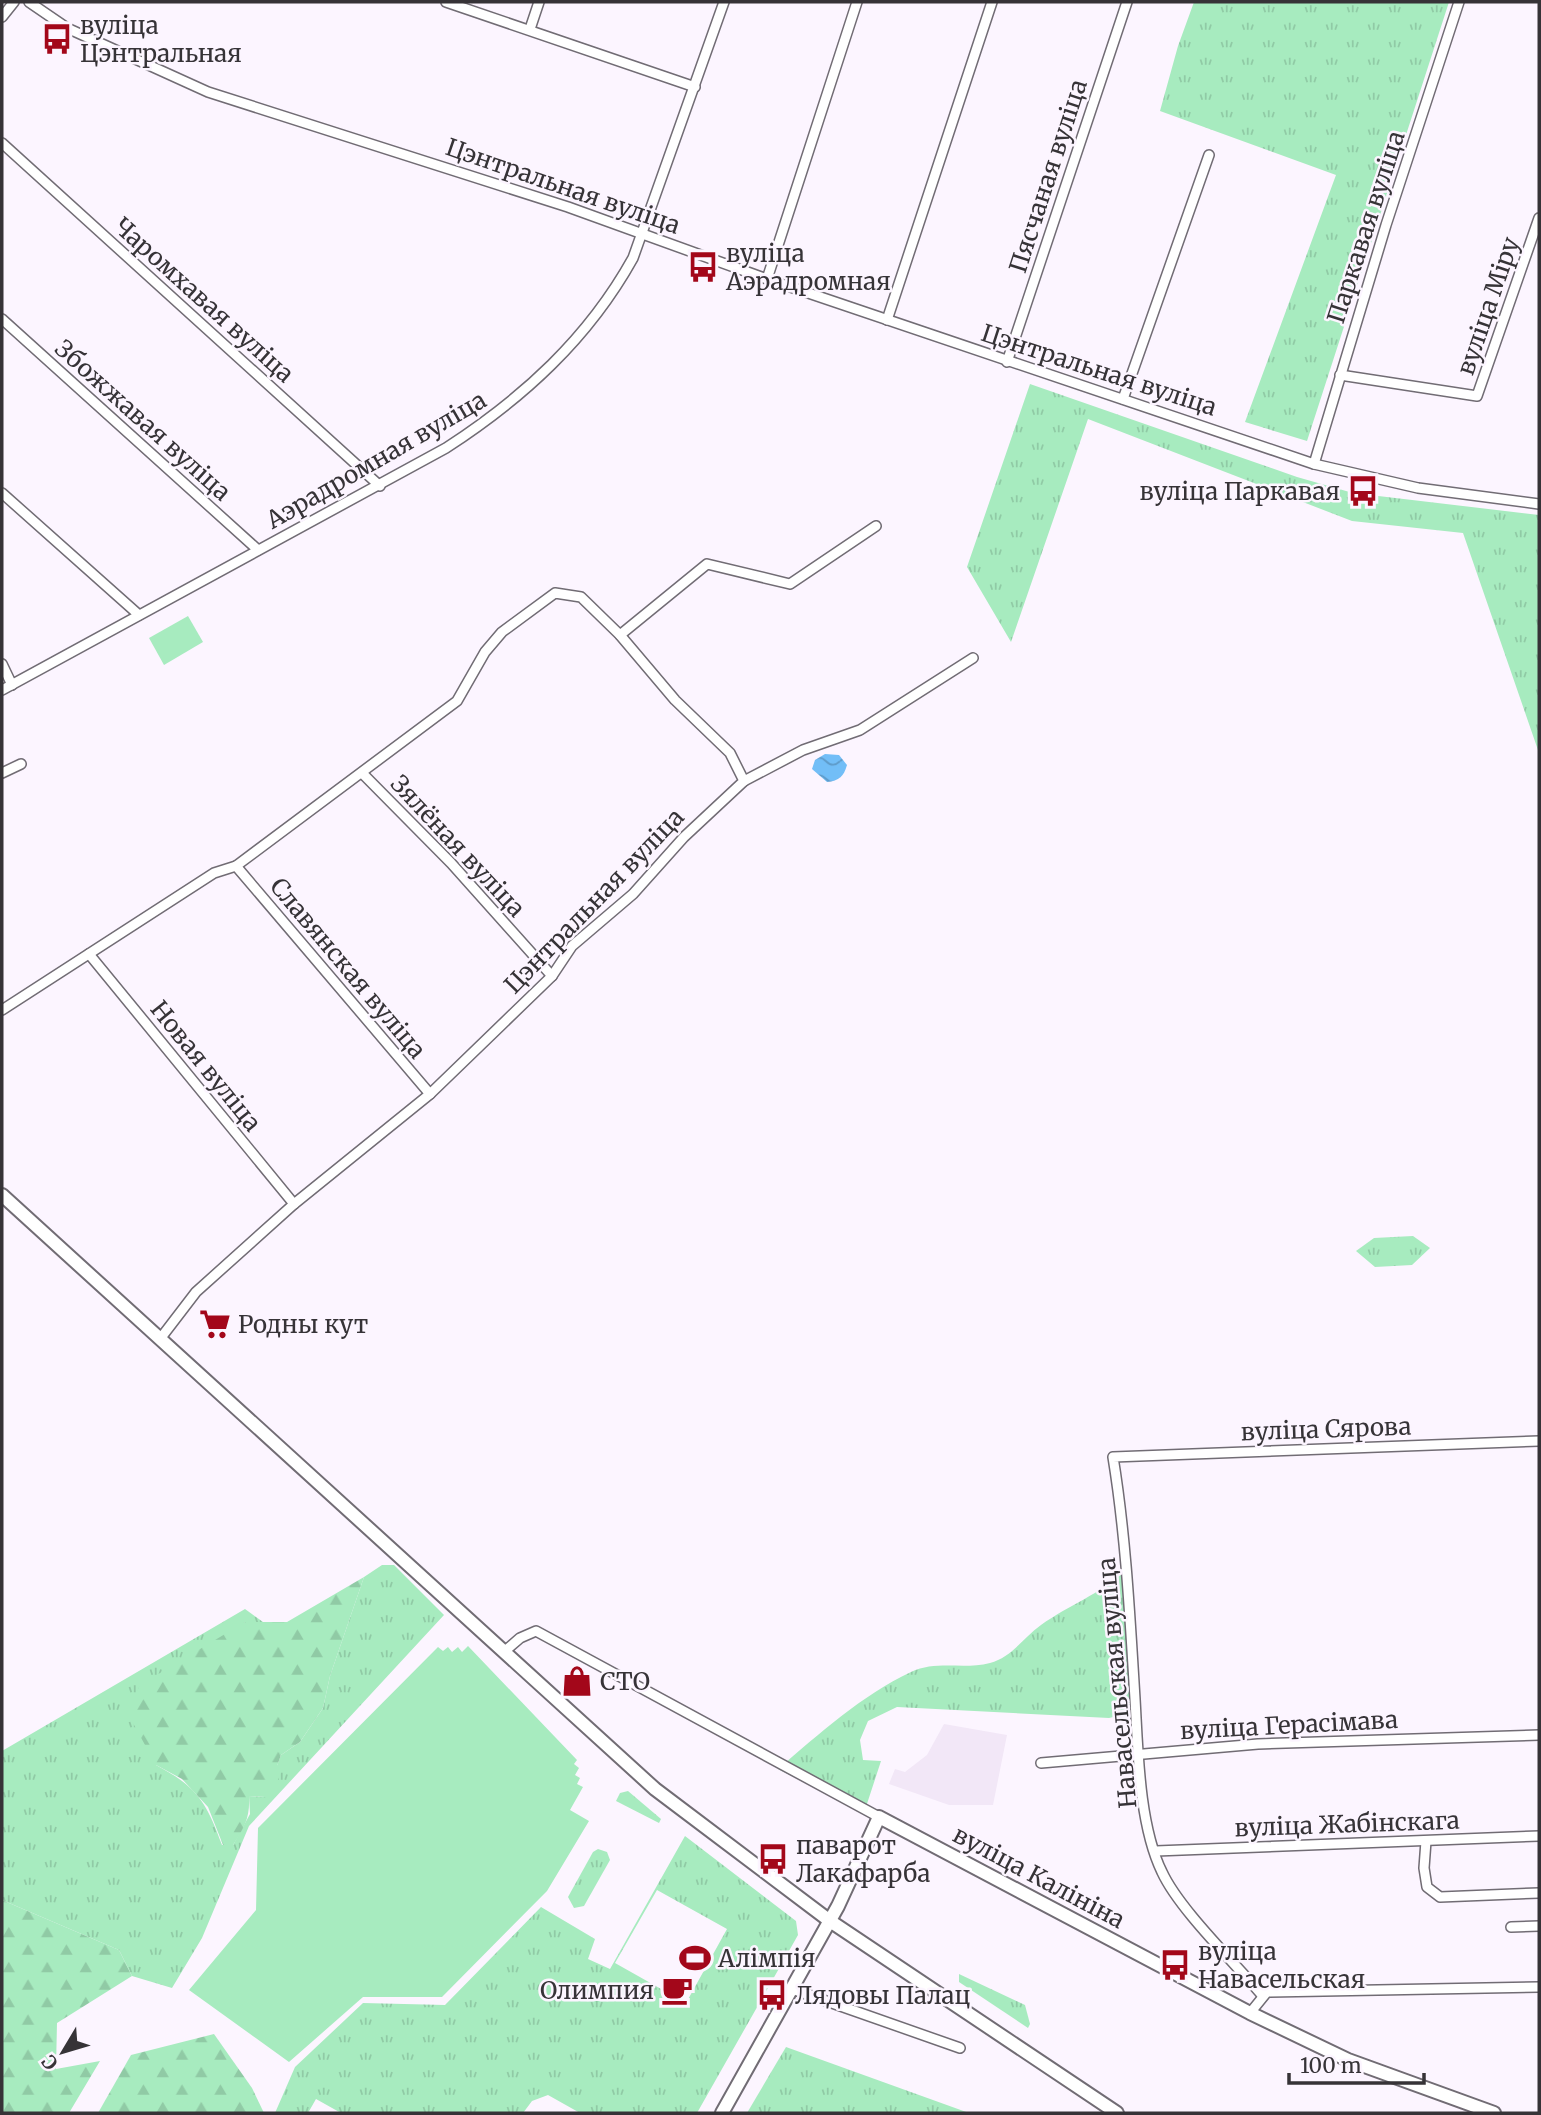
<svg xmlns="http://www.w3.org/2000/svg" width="1541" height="2115" viewBox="0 0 1541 2115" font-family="Merriweather,serif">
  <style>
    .built { fill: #f2e7f7 }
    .grass { fill: url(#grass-tufts); fill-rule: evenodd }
    .forest { fill: url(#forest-firs) }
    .pitch { fill: #a7ebbf }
    .water { fill: url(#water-waves) }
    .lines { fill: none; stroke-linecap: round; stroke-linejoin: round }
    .street-casing { stroke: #716c74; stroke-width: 12 }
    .secondary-casing { stroke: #716c74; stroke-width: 16 }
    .street { stroke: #fff; stroke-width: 9 }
    .secondary { stroke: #fff; stroke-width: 12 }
    .labels { text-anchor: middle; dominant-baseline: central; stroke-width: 5; stroke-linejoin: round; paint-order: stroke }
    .poi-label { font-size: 24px; fill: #363337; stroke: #fcf5ff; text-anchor: start }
    .street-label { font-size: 24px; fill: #363337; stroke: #fcf5ff }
  </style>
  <defs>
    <pattern id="grass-tufts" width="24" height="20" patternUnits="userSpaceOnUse" patternTransform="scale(1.75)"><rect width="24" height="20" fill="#a7ebbf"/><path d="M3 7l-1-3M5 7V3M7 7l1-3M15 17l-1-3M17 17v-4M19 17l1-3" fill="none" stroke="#90caa5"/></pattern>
    <pattern id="forest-firs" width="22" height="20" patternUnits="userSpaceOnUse" patternTransform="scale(1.75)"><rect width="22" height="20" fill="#a7ebbf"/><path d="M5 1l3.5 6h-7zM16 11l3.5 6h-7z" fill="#90caa5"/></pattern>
    <pattern id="water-waves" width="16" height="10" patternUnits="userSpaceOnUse" patternTransform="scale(1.75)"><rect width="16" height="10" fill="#72bef7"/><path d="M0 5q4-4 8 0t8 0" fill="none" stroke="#5e9bc9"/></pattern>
  </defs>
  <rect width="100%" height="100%" fill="#fcf5ff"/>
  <path class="built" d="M944 1724 1007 1735 993 1805H949L889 1784 895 1769 905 1772 927 1755Z"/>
  <g class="grass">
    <path d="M1194 2H1449L1307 441 1245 422 1336 175 1160 111 1178 46Z"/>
    <path d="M1030 384 1297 477 1353 493 1539 515V753L1463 533 1352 521 1088 419 1011 642 967 567Z"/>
    <path d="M1413 1236 1430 1248 1412 1265 1375 1267 1356 1251 1374 1238Z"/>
    <path d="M382 1565H394L444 1615 249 1826 202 1938 172 1988 132 1976 119 1950 2 1900V1751L245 1609 263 1622H245L156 1765C197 1787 206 1801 222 1845H233L250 1814 249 1796 265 1797 281 1755 300 1742 323 1708 330 1676 364 1577Z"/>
    <path d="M1125 1571 1138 1671 1136 1712 1109 1718 897 1707 868 1721 860 1740 863 1760 881 1761 864 1813 778 1769C819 1734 862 1695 911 1672 937 1660 963 1670 990 1663 1012 1657 1023 1638 1041 1625 1069 1605 1100 1594 1125 1571Z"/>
    <path d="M628 1791 661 1819 659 1823 616 1801 620 1793Z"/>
    <path d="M685 1836 796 1921 798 1935 697 2113H580L548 2095 532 2101 523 2113H341L316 2099 308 2113H275L295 2067 363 2003 445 2005 541 1907 595 1939 588 1959 610 1969ZM657 1890 727 1929 686 2003 615 1963Z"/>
    <path d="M598 1849 607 1852 610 1860 584 1906 574 1908 568 1897 593 1852Z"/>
    <path d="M959 1974 1025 2005 1030 2024 1028 2028 959 1982Z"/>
    <path d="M786 2047 969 2113H747Z"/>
  </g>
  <g class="forest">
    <path d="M364 1577 330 1676 323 1708 300 1742 281 1755 277 1766 281 1772 273 1793 265 1797 249 1796C250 1818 245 1826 233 1845H223L208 1807 182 1779 156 1765 133 1723V1699L140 1685 245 1622H287Z"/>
    <path d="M2 1900 119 1950 132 1976 57 2023 56 2069 100 2061 69 2113H2Z"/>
    <path d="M214 2034 252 2088 264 2113H98L131 2055Z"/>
  </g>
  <g class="pitch">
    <path d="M188 616 203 642 164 665 149 638Z"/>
    <path d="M468 1646 577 1760 574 1764 579 1768 575 1775 580 1778 577 1784 583 1787 570 1810 589 1821 547 1891 442 1997H363L289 2062 189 1990 256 1910 258 1828 438 1647 443 1651 448 1647 452 1652 458 1647 462 1652Z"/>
  </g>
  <path class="water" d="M825 754 839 755 847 765C844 776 839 781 827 782L812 769 815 760Z"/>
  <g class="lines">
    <defs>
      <g id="street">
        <path d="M29 2 67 28 208 92 568 207 767 279 1314 464 1418 488 1539 504"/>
        <path d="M446 2 695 87"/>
        <path d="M2 17 14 2"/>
        <path d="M530 29 539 2"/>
        <path d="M2 143 380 486"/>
        <path d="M767 279 857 2"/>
        <path d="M2 319 258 550"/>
        <path d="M887 320 992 2"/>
        <path d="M1007 362 1127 2"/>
        <path d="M1340 375 1477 396 1539 218"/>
        <path d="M1123 399 1209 155"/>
        <path d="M1314 464 1386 225 1459 2"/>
        <path d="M2 493 139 615"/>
        <path d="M620 635 707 564 790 584 876 526"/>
        <path d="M2 664 12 685"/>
        <path d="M2 690 446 448C523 398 588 339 633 258L724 2"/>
        <path d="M2 773 21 764"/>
        <path d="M363 774 451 863 552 976"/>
        <path d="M744 781 803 750 860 730 973 658"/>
        <path d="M236 866 430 1094"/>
        <path d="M89 954 294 1204"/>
        <path d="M2 1010 214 873 236 866 457 701 485 652 502 632 555 593 581 597 620 635 675 700 730 753 744 781 684 837 633 894 572 946 552 976 430 1094 294 1204 196 1292 160 1339"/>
        <path d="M505 1651 520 1638 536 1631 879 1817"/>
        <path d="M1041 1763 1258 1744 1539 1735"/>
        <path d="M1426 1841 1424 1868 1427 1887 1440 1897 1539 1893"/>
        <path d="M1156 1851 1539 1836"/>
        <path d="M1511 1927 1539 1926"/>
        <path d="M792 1989 960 2048"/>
        <path d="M1262 1995C1234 1962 1179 1909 1162 1872 1139 1825 1138 1751 1135 1699 1130 1618 1126 1537 1113 1457L1539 1441"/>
        <path d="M1250 2013 1267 1992 1539 1987"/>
      </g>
      <g id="secondary">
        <path d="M2 1195 655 1789 830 1921 1117 2113"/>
        <path d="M722 2113 838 1906 879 1817 1250 2013 1348 2060 1494 2113"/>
      </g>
    </defs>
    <use href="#street" class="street-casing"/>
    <use href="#secondary" class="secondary-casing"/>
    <use href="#street" class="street"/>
    <use href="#secondary" class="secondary"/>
  </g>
  <defs>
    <symbol id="bus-bare" viewBox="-9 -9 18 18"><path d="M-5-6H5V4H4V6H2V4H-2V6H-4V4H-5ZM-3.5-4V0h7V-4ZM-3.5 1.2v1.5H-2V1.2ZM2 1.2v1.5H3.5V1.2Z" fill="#a3071a" stroke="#fcf5ff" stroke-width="2.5" paint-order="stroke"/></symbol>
    <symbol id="supermarket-bare" viewBox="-9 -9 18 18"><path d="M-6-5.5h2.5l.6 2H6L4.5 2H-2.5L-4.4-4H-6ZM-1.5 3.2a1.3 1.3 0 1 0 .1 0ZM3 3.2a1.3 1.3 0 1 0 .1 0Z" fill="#a3071a" stroke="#fcf5ff" stroke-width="2.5" paint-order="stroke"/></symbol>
    <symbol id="shop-bare" viewBox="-9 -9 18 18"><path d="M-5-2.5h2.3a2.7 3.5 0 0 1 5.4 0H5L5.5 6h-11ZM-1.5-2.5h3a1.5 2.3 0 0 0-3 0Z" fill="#a3071a" stroke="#fcf5ff" stroke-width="2.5" paint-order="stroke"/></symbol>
    <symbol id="stadium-bare" viewBox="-9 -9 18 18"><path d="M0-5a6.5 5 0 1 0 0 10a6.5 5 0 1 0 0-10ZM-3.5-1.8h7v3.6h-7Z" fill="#a3071a" stroke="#fcf5ff" stroke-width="2.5" paint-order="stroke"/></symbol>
    <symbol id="cafe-bare" viewBox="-9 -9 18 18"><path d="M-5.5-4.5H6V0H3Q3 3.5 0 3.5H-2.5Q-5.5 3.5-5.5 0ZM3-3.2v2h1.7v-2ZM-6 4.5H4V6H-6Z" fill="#a3071a" stroke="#fcf5ff" stroke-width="2.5" paint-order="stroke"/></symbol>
  </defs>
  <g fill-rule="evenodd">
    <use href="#bus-bare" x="35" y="17" width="44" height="44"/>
    <use href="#bus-bare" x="681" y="245" width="44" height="44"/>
    <use href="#bus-bare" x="1341" y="469" width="44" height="44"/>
    <use href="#supermarket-bare" x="193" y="1302" width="44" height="44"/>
    <use href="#shop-bare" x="555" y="1659" width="44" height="44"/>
    <use href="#bus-bare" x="751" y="1837" width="44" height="44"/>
    <use href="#stadium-bare" x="673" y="1936" width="44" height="44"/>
    <use href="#bus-bare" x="1153" y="1943" width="44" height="44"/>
    <use href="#cafe-bare" x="655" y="1968" width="44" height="44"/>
    <use href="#bus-bare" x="750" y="1973" width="44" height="44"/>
  </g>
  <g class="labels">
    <g class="poi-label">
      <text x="80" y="25">вуліца<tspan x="80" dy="28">Цэнтральная</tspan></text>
      <text x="726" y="253">вуліца<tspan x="726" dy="28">Аэрадромная</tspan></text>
      <text x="1340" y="491" text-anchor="end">вуліца Паркавая</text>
      <text x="238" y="1324">Родны кут</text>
      <text x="600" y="1681">СТО</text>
      <text x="796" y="1845">паварот<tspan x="796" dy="28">Лакафарба</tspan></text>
      <text x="1198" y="1951">вуліца<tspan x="1198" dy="28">Навасельская</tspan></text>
      <text x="718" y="1958">Алімпія</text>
      <text x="654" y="1990" text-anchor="end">Олимпия</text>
      <text x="795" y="1995">Лядовы Палац</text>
    </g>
    <g class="street-label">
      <text transform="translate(1048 176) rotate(-72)">Пясчаная вуліца</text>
      <text transform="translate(563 186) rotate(19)">Цэнтральная вуліца</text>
      <text transform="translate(1366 227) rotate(-72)">Паркавая вуліца</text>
      <text transform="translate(204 300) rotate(42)">Чаромхавая вуліца</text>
      <text transform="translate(1488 306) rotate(-71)">вуліца Міру</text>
      <text transform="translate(1099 370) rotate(18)">Цэнтральная вуліца</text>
      <text transform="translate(143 420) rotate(42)">Збожжавая вуліца</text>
      <text transform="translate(376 460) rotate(-30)">Аэрадромная вуліца</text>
      <text transform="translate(458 846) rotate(47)">Зялёная вуліца</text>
      <text transform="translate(594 901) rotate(-46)">Цэнтральная вуліца</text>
      <text transform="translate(348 968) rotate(50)">Славянская вуліца</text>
      <text transform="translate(206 1066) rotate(51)">Новая вуліца</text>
      <text transform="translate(1326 1429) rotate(-2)">вуліца Сярова</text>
      <text transform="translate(1117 1683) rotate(-95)">Навасельская вуліца</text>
      <text transform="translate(1289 1725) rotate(-3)">вуліца Герасімава</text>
      <text transform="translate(1347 1824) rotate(-2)">вуліца Жабінскага</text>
      <text transform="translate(1039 1877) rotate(28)">вуліца Калініна</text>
    </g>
  </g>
  <rect width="1541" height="2115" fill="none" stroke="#363337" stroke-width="7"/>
  <g transform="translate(63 2052) rotate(232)" stroke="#fcf5ff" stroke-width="5" paint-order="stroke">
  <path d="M0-5L12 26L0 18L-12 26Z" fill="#363337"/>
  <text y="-10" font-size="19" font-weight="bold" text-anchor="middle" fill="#363337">С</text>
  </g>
  <path d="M1289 2073v10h135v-10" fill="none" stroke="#363337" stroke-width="3.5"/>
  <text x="1300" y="2073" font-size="21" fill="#363337" stroke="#fcf5ff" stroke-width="5" paint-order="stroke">100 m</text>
</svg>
